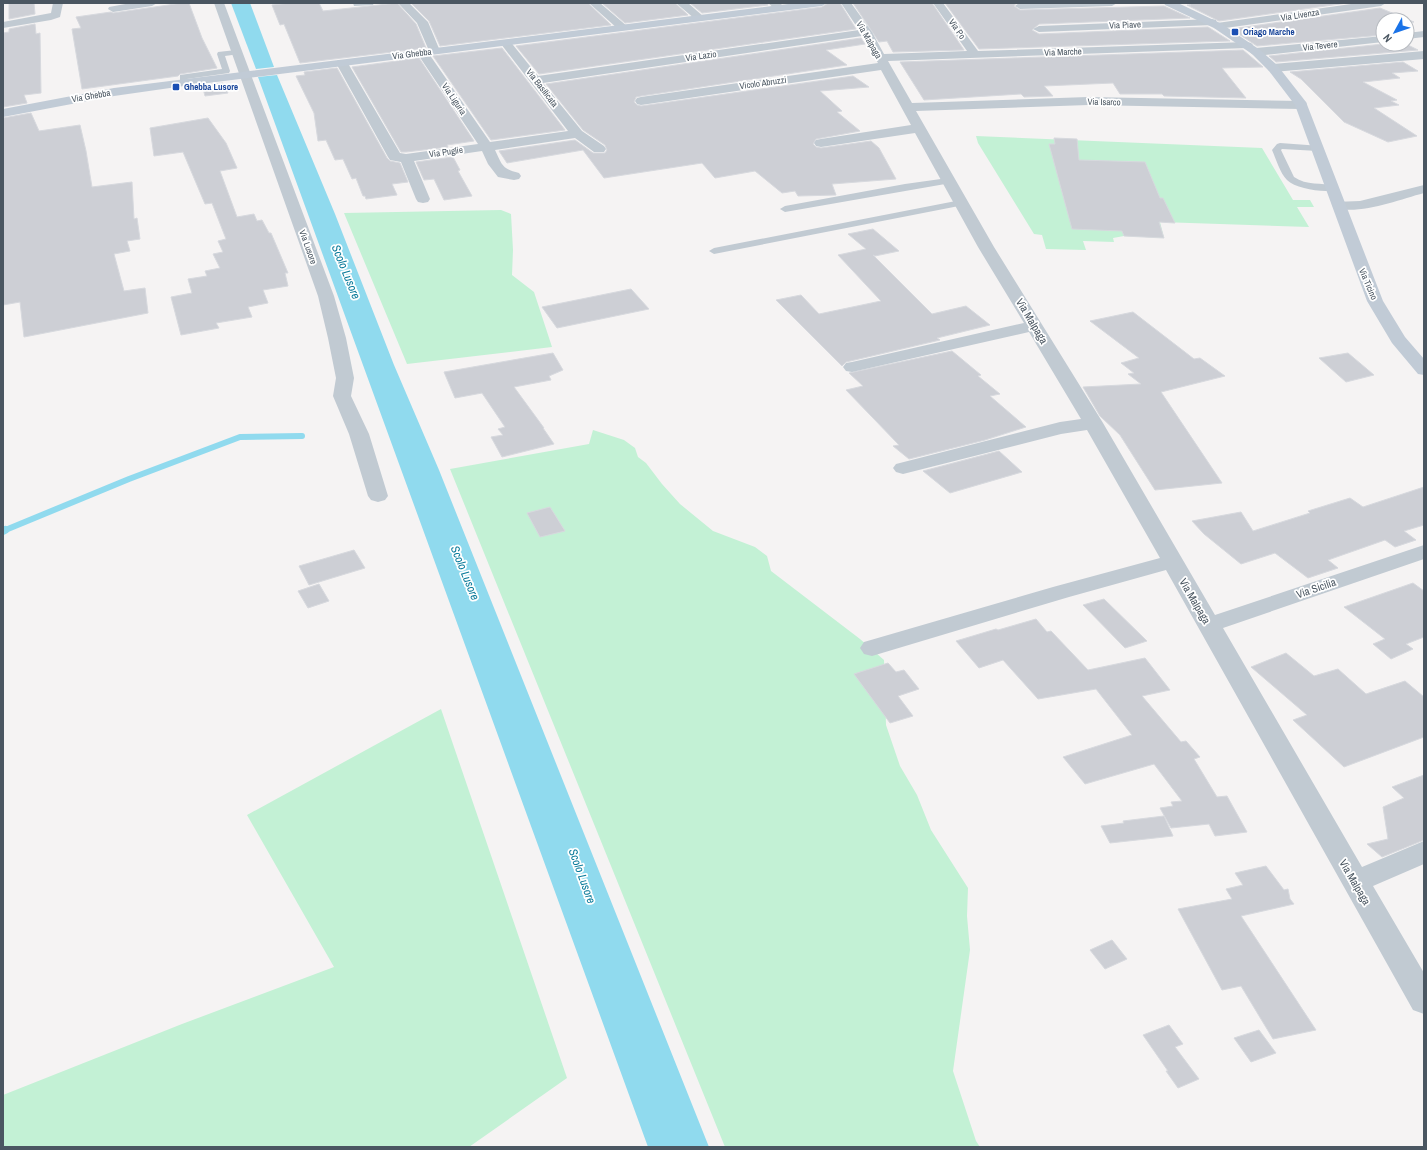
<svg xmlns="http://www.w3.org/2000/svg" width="1427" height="1150" viewBox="0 0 1427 1150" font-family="'Archivo Narrow',sans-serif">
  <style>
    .green { fill: #c3f1d5 }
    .water { fill: #90daee }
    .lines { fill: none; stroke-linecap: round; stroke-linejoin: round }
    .stream-far1 { stroke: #90daee; stroke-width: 6 }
    .stream { stroke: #90daee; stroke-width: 8 }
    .building { fill: #cdcfd5; stroke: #d7d9de }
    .lane { fill: #c1cad2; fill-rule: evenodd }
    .street { fill: #c1cad2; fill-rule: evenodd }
    .secondary { fill: #c1cbd6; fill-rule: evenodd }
    .transit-dot { fill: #1a4fb4; stroke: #fff; stroke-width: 1.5 }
    .labels { text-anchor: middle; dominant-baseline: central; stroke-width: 3.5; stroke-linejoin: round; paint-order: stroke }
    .far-street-label { font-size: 9px; fill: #4a5661; stroke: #fff }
    .far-transit-label { font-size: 9px; font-weight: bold; fill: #164399; stroke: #fff; text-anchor: start }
    .street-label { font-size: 11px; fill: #4a5661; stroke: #fff }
    .water-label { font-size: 12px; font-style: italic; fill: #0c7c9b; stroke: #fff }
  </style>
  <rect width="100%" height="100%" fill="#f5f3f3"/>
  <g class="green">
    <path d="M976 136 1262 148 1293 200H1310L1314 207H1297L1309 227 1160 222 1164 238 1124 236 1113 238 1114 242 1083 241 1086 250 1046 249 1042 235 1034 234 978 143Z"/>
    <path d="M501 210 511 214 513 250 512 275 534 292 552 347 407 364 344 213Z"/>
    <path d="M593 430 624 440 635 448 638 457 646 463 662 484 680 504 713 531 755 547 767 556 771 571 860 639 884 660 886 725 900 766 917 795 931 830 968 888 967 916 970 950 953 1071 976 1141 980 1147H725L450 469 589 444Z"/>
    <path d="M441 709 567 1078 469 1147H3V1095L182 1024 334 967 247 815Z"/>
  </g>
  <g class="water">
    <path d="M231 3H250L274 67 256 69Z"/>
    <path d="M277 75 335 214 394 365 439 470 709 1147H648L258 77Z"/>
  </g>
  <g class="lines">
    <path class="stream-far1" d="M3 531 129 479 240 437 302 436"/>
    <path class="stream" d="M3 531 5 530"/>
  </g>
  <g class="building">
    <path d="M9 3H34L35 14 9 19Z"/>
    <path d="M182 3H189L202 38 217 68 180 74 178 76 82 89 72 29 81 28 76 17 111 12 113 13Z"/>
    <path d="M291 3H319L323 11 397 3 416 24 426 48 300 63 284 24 280 25 272 5Z"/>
    <path d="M411 3H588L611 25 440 46 429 21Z"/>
    <path d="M602 3H675L688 15 625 23Z"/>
    <path d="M690 3H767L768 5 702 13Z"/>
    <path d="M828 3H840L856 29 539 74 516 46 822 7Z"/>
    <path d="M853 3H932L964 50 893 52 887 41 879 42Z"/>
    <path d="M945 3H1016L1014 6 1020 10 1164 6 1190 18 1039 24 1032 30 1039 34 1208 27 1230 41 979 49Z"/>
    <path d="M1187 3H1347L1219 21 1187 5H1191Z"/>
    <path d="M1380 8 1414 22 1407 23V20H1383V35L1257 46 1231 29Z"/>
    <path d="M35 24 36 34 40 33 41 93 24 95 27 103 3 107V33L9 32V29Z"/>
    <path d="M861 38 865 44 826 50 847 65 641 96 636 97 634 102 637 105 641 106 853 76 869 87 820 91 842 111 837 112 860 131 816 139 813 144 816 147 821 148 871 141 879 148 896 179 832 184 836 195 798 196 795 191 782 193 755 171 715 178 702 163 604 178 583 150 507 163 499 151 575 140 593 153H605L607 150 605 145 583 130 546 84Z"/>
    <path d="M1383 44H1406L1418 50 1276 62 1269 56Z"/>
    <path d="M502 48 565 130 491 140 433 56Z"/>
    <path d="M1243 50 1263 67 1222 68 1246 98 1164 96 1162 94H1120L1113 83 1044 86 1053 96 1024 97 1021 94 924 100 900 62Z"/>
    <path d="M419 58 474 141 447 145 448 147 406 152H401L352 67Z"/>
    <path d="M1403 62 1418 71 1392 73 1400 78 1363 82 1397 100 1391 101 1399 105 1374 108 1417 136 1388 142 1344 122 1301 79 1290 72Z"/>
    <path d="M337 68 387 158 390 161 400 163 408 182 392 184 397 195 366 199 365 196H363L356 178 352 179 343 159 335 160 326 140 318 141 314 113 296 76 305 75 304 72Z"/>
    <path d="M223 83 228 93 205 96 202 85Z"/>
    <path d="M31 113 39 131 80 125 86 151 92 187 132 182 134 219 137 218 140 239 127 241 130 251 114 254 124 291 145 288 148 313 24 337 20 302 3 305V118Z"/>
    <path d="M208 118 226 143 237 168 220 171 237 217 254 214 257 221 262 220 269 233H271L288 273H285L288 286 263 290 268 303 248 307 252 317 216 323 219 328 181 335 171 297 192 293 188 279 207 276 205 271 220 268 213 254 223 252 218 241 226 239 212 203 205 204 183 152 154 156 150 128Z"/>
    <path d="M1054 138 1077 139 1079 160 1145 162 1160 198H1163L1175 223 1159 222 1164 238 1124 236 1122 231 1072 229 1049 144H1055Z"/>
    <path d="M453 157 460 170 458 171 472 196 444 200 434 179 424 180 416 162Z"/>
    <path d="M873 229 899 251 875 256 873 255 932 314 966 306 990 325 937 338 940 340 846 362 842 366 776 300 801 295 819 314 881 301 838 255 866 249 848 234Z"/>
    <path d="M631 289 649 309 557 328 542 307Z"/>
    <path d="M1133 312 1194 359 1200 358 1225 376 1161 392 1222 483 1155 490 1120 435 1100 416 1083 387 1141 384 1128 374 1134 373 1121 363 1139 358 1090 321Z"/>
    <path d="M952 351 981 375 978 376 1000 394 990 396 1026 427 985 440 909 459 893 446 899 445 846 390 863 386 849 373Z"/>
    <path d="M553 353 563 370 549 376 551 380 514 387 544 428H543L554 444 502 457 491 437 503 435 498 429 505 427 482 393 455 398 444 372Z"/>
    <path d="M1348 353 1374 375 1346 382 1319 358Z"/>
    <path d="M999 451 1022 472 950 493 923 471Z"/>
    <path d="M1424 487V525L1404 531 1416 540 1395 547 1385 540 1328 560 1338 568 1308 578 1275 553 1241 564 1204 534 1192 521 1241 512 1253 531 1310 513 1308 511 1350 498 1363 507Z"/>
    <path d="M550 507 565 531 540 537 527 513Z"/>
    <path d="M354 550 365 568 309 585 299 566Z"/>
    <path d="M1413 583 1424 591V637L1406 644 1413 649 1391 659 1373 644 1385 639 1344 607Z"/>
    <path d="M319 584 329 601 308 608 298 591Z"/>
    <path d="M1104 599 1147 641 1125 648 1083 605Z"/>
    <path d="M1036 619 1047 632 1051 631 1088 670 1145 658 1170 690 1142 696 1181 742 1186 741 1200 757 1194 759 1217 797 1227 796 1247 832 1215 836 1209 824 1171 828 1160 808 1173 806 1171 802 1182 801 1154 764 1085 784 1063 757 1132 735 1096 689 1038 699 1003 660 979 668 956 641 996 629 998 630Z"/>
    <path d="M1286 653 1314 676 1338 669 1366 694 1405 681 1424 697V737L1344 767 1293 720 1307 715 1251 667Z"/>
    <path d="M888 663 896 672 904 670 919 689 898 696 913 716 890 723 854 674Z"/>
    <path d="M1424 775V840L1382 857 1367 844 1388 839 1383 807 1404 798 1392 787Z"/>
    <path d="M1164 816 1173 836 1110 843 1101 826 1124 823 1123 821Z"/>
    <path d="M1266 866 1284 890 1288 889 1290 899 1294 904 1241 916 1316 1030 1273 1039 1241 986 1222 990 1178 909 1232 899 1226 889 1243 885 1235 873Z"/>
    <path d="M1112 940 1127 959 1105 969 1090 950Z"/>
    <path d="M1169 1025 1183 1044 1175 1047 1199 1079 1178 1088 1166 1071H1168L1143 1035Z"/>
    <path d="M1259 1030 1276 1053 1251 1062 1234 1038Z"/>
  </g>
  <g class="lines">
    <g class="lane">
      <path d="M236 50 240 52 239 54 225 56 230 71 229 73 187 79 188 82 184 84 180 82V75L222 69 217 54 218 52Z"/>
      <path d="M1280 143 1321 146 1322 148 1321 150 1318 151 1282 149 1281 150 1294 177C1307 186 1321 182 1335 186L1337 188 1335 190C1324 193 1296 189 1287 180 1280 173 1276 159 1272 150L1277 144Z"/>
      <path d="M948 178 951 179 953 181 951 183 785 212 780 209 785 206 905 184Z"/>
      <path d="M961 200 966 203 964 205 714 254 709 251 714 248Z"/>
    </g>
    <g class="street">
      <path d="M53 3H63L60 17 51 20 3 28V22L51 13Z"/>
      <path d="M131 3H157L152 6 113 12 108 9 109 7Z"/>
      <path d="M214 3H224L334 296 346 338 354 378 351 396 369 434 388 496 385 500 378 502 371 500 368 496 349 434 333 396 336 378 328 338 318 296Z"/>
      <path d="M353 3H374L373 5 354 6Z"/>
      <path d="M398 3H409L428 22 440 51 438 53H430L417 23Z"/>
      <path d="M589 3H600L628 27 622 30 618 29Z"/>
      <path d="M676 3H688L704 17 703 19H695Z"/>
      <path d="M768 3H780L784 7 779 10 775 9Z"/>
      <path d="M841 3H851L872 32 884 54 967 51 933 3H943L978 51 1247 42 1251 43 1253 45 1251 47 1247 48 888 61 912 103 1088 97 1301 101 1306 102 1307 105 1306 108 1301 109 1088 105 916 111 994 247 1103 423 1215 615 1424 545V559L1223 628 1362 867 1424 841V864L1373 886 1424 973V1014L1413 1010 1166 570 1069 597 872 656 864 654 860 648 864 642 1053 587 1160 558 1087 430 1061 434 903 474 896 472 893 468 896 464 1060 422 1081 419 1029 332 852 372 846 371 843 367 846 363 852 362 1024 323 978 247 915 133 821 147 816 146 814 143 816 140 821 139 911 125 881 70 641 105 637 104 635 101 637 98 641 97 878 63 862 36 543 83 582 131 604 146 606 149 604 152H594L575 138 495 150C502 165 502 169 519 173L521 176 519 179 514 180 498 177 488 164 482 151 414 161 430 199 428 202 423 203 418 202 416 199 401 162 390 160 388 157 336 63 338 60H346L400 153 406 154 478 144 417 53 419 51H427L490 142 568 131 501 44 499 42 501 40H509L538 76 859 30Z"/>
      <path d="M1019 3H1117L1112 6 1020 9 1015 6Z"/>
      <path d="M1358 3H1386L1381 6 1218 29 1214 28 1213 25 1039 32 1033 29 1039 26 1212 19 1216 20 1217 23Z"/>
      <path d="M1424 31V37L1407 39V33Z"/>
      <path d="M1383 36V42L1256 56 1252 54 1250 52 1252 50 1256 48Z"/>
      <path d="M1424 51V59L1273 72 1269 71 1267 68 1269 65 1273 64Z"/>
      <path d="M1424 185V193C1398 200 1361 215 1334 208L1332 205 1334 202 1360 201Z"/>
    </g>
    <g class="secondary">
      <path d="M796 3H827L822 6 184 86 114 96 3 117V109L114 88Z"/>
      <path d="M1164 3H1178L1222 24 1260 50 1277 65 1306 102 1383 301 1405 337 1424 359V375L1418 374 1392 343 1367 301 1295 105 1269 71 1252 54 1214 28 1165 5Z"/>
    </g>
  </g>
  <g class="transit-dot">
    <rect x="1231" y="28" width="8" height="8" rx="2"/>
    <rect x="172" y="83" width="8" height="8" rx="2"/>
  </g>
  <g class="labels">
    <g class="far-street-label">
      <text transform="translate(1300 15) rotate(-9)">Via Livenza</text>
      <text transform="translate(1125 25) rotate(-2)">Via Piave</text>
      <text transform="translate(957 29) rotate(55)">Via Po</text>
      <text transform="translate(869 40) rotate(60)">Via Malpaga</text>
      <text transform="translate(1320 46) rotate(-6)">Via Tevere</text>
      <text transform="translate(1063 52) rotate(-2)">Via Marche</text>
      <text transform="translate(412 54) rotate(-7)">Via Ghebba</text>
      <text transform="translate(701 56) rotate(-8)">Via Lazio</text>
      <text transform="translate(763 83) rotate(-8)">Vicolo Abruzzi</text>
      <text transform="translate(542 88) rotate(52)">Via Basilicata</text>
      <text transform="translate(91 96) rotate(-10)">Via Ghebba</text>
      <text transform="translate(454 99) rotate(56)">Via Liguria</text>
      <text transform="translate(1104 102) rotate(1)">Via Isarco</text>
      <text transform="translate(446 152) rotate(-8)">Via Puglie</text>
      <text transform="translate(308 247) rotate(70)">Via Lusore</text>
      <text transform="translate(1368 284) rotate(67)">Via Ticino</text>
    </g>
    <g class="far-transit-label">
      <text x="1243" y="32">Oriago Marche</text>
      <text x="184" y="87">Ghebba Lusore</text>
    </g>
    <g class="street-label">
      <text transform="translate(1032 321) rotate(59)">Via Malpaga</text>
      <text transform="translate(1316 588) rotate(-19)">Via Sicilia</text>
      <text transform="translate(1195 601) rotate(60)">Via Malpaga</text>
      <text transform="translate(1355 882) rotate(60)">Via Malpaga</text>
    </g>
    <g class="water-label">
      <text transform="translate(346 272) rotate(68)">Scolo Lusore</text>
      <text transform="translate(465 573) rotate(68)">Scolo Lusore</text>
      <text transform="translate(582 876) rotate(70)">Scolo Lusore</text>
    </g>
  </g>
  <rect width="1427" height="1150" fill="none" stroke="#4a5661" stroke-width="8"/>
  <g transform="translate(1395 32) rotate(230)"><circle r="19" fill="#ffffff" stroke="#b7bbc0"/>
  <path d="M0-3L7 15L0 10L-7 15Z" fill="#1a73e8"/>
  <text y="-6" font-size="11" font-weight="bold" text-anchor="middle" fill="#4a5661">N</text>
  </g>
</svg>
